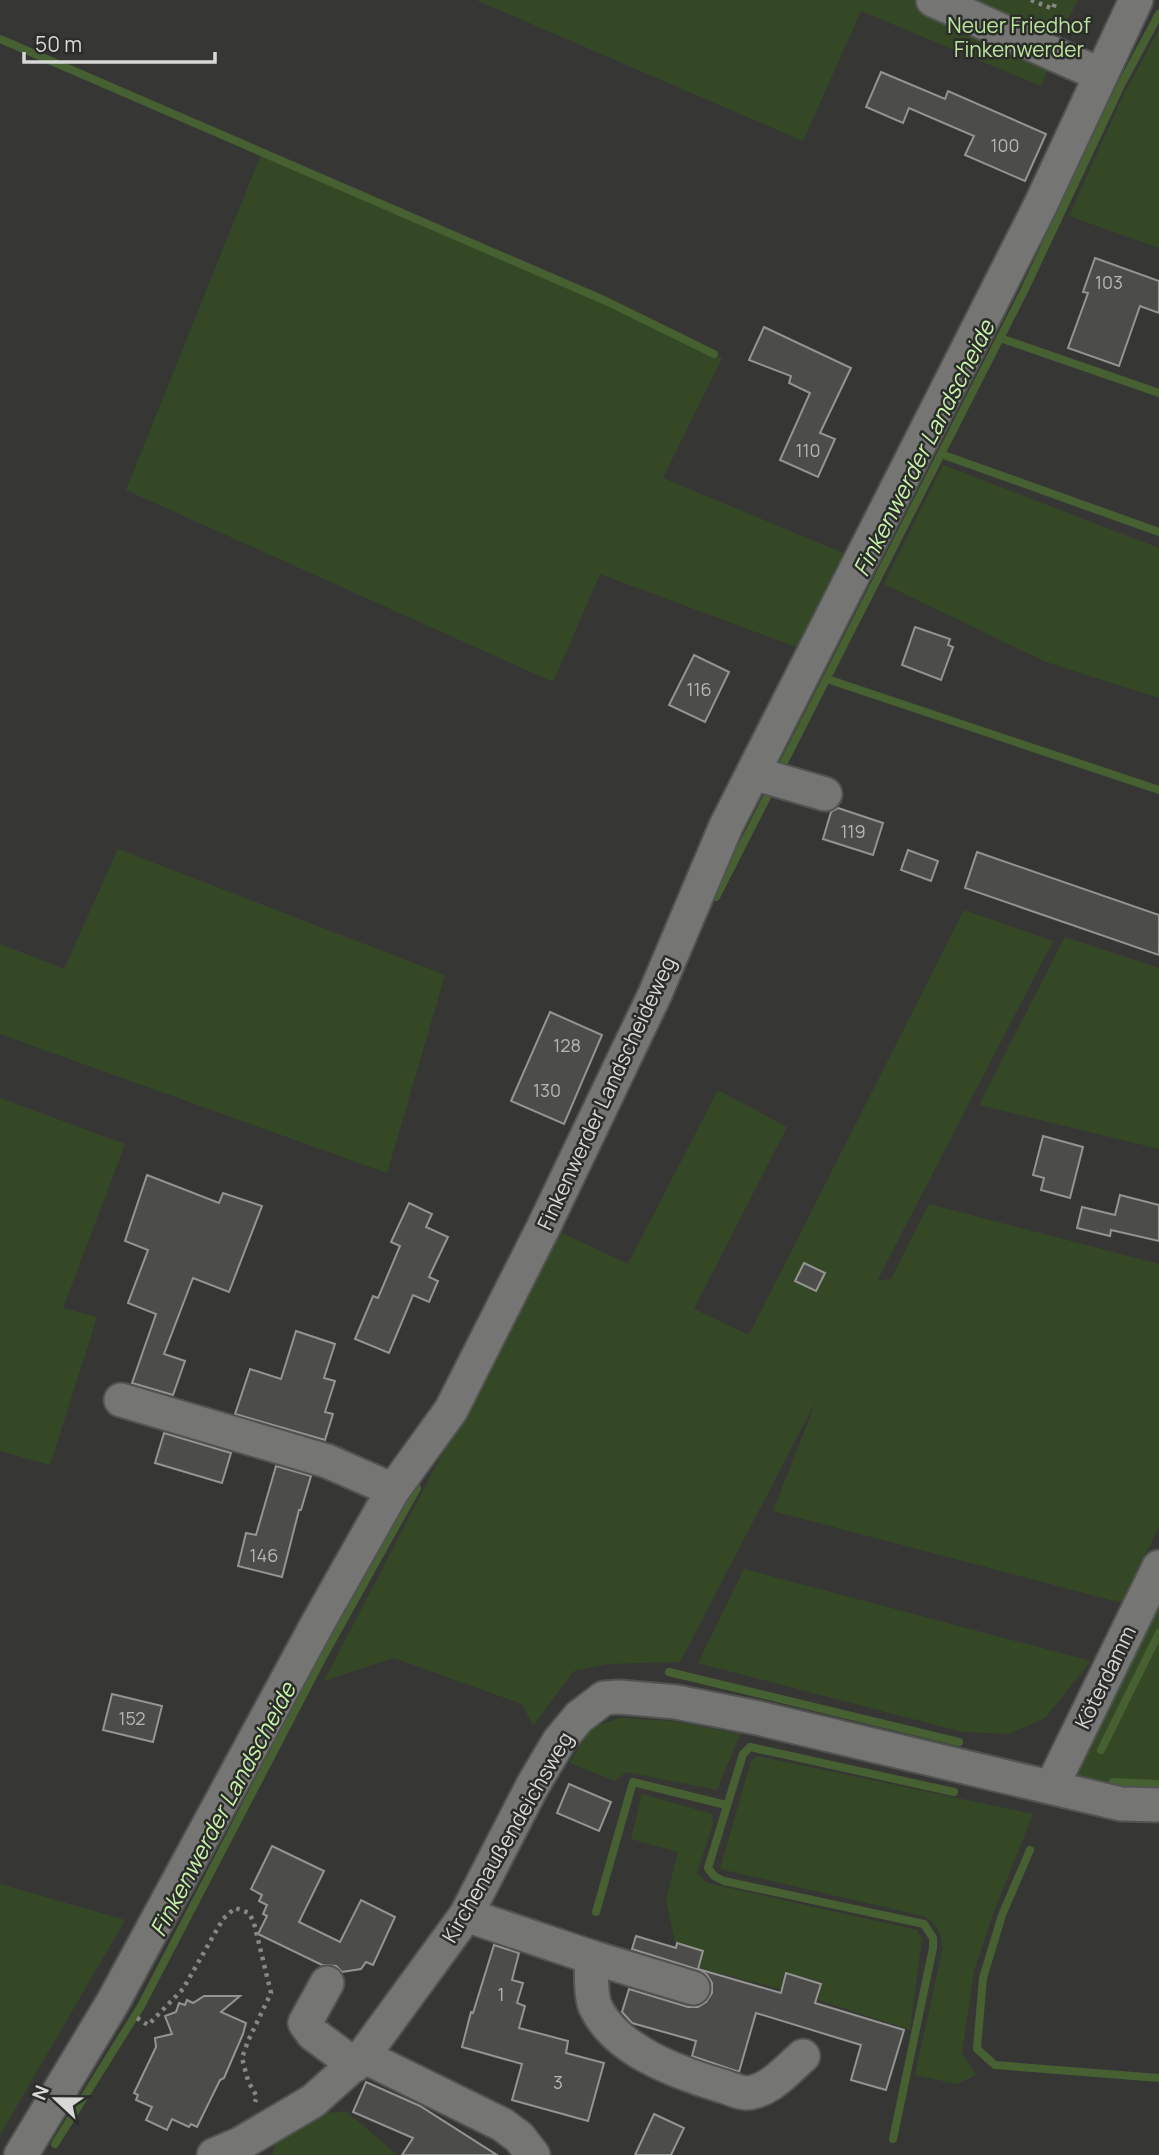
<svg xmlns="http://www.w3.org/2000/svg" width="1159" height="2155" viewBox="0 0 1159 2155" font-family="Manrope,sans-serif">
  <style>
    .green { fill: #354825 }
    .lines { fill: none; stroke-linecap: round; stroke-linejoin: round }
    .stream { stroke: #466032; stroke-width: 8 }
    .building { fill: #4c4d4b; stroke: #939592; stroke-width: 2 }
    .minor-casing { stroke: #515351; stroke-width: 37 }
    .path { stroke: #878886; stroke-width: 4.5; stroke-dasharray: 3.5 5; stroke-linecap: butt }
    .minor { stroke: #757674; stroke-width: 33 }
    .labels { text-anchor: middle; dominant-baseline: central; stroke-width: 5; stroke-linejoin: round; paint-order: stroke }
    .number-label { font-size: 18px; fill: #b5b6b4 }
    .park-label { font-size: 21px; fill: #bae49b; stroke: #2c2d2b }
    .street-label { font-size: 21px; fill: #d8d9d7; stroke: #2c2d2b }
    .water-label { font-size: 23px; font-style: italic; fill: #c7f2a9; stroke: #2c2d2b }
  </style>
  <rect width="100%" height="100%" fill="#363735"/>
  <g class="green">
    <path d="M476 0H1078L1065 26 1041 86 861 11 803 141Z"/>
    <path d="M1159 30V248L1069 216 1123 96Z"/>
    <path d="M262 152 606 301 722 358 663 478 843 553 796 647 600 574 553 682 126 490Z"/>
    <path d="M943 465 1159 548V698L1046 662 884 584Z"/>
    <path d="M118 849 445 975 387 1173 0 1034V944L64 969Z"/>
    <path d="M964 910 1053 941 877 1281 891 1279 929 1204 1159 1264V1527L1122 1603 773 1511 817 1399 680 1662 607 1664 574 1671 533 1726 522 1704 394 1658 324 1681 558 1231 628 1264 718 1090 787 1127 694 1309 749 1335Z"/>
    <path d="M1065 937 1159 968V1149L979 1105Z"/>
    <path d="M0 1098 125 1144 63 1308 97 1317 50 1465 0 1451Z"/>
    <path d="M1159 1567V1805L1052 1786Z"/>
    <path d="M744 1569 1091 1661 1045 1718 1009 1734 963 1732 698 1663Z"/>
    <path d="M620 1718 673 1721 740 1734 717 1790 626 1772 615 1781 570 1763 591 1728Z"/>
    <path d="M757 1756 1033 1814 993 1914 974 1971 962 2053 976 2075 956 2084 915 2075 943 1947C941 1933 936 1922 923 1916L720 1869 751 1761Z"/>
    <path d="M642 1794 712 1814 713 1824 697 1873 707 1883 917 1930 922 1938 910 2030 818 2000 822 1982 785 1972 780 1989 699 1968 704 1950 675 1942 666 1900 678 1852 631 1839Z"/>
    <path d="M0 1884 125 1920 0 2135Z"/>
    <path d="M347 2112 397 2155H272L276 2143 315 2113Z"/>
  </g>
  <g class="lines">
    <g class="stream">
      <path d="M0 39 606 301 714 354"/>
      <path d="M1000 338 1159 393"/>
      <path d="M941 454 1159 532"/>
      <path d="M827 679 1159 790"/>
      <path d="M779 772 1024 291 1122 83 1159 14"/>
      <path d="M716 897 772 787"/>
      <path d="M669 1672 959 1742"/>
      <path d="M1101 1750 1159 1633"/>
      <path d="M1113 1782 1159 1784"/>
      <path d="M1030 1850 1002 1915 983 1978 977 2049 995 2065 1159 2078"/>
      <path d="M596 1912 633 1782 726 1805"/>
      <path d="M893 2139 933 1948V1938L924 1924 724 1881 714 1876 708 1868 743 1754 750 1747 954 1792"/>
      <path d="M55 2144 141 2006 324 1655 417 1488"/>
    </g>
  </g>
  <g class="building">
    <path d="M881 72 945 99 948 91 1046 134 1025 181 965 155 974 136 909 108 903 123 866 107Z"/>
    <path d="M1095 258 1159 281V313L1140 306 1119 366 1068 348 1088 293 1083 292Z"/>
    <path d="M764 327 851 368 820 433 835 439 818 477 780 460 810 393 789 383 791 376 749 360Z"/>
    <path d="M915 627 950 639 948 645 953 647 941 680 902 665Z"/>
    <path d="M694 655 729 672 705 722 669 705Z"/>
    <path d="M838 808 883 823 873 855 823 839 831 812Z"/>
    <path d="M908 850 938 861 931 881 901 870Z"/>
    <path d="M977 852 1159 915V955L965 888Z"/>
    <path d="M550 1012 602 1035 564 1124 511 1101Z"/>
    <path d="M1043 1136 1083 1147 1070 1198 1041 1190 1044 1178 1033 1175Z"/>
    <path d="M147 1175 219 1203 223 1193 262 1206 229 1292 193 1278 164 1354 185 1361 173 1395 132 1383 156 1314 128 1303 148 1250 125 1241Z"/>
    <path d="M1120 1195 1159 1205V1241L1111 1230 1110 1236 1077 1228 1082 1207 1115 1215Z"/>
    <path d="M409 1203 432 1214 426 1227 448 1237 429 1277 438 1281 429 1302 413 1295 389 1353 355 1339 373 1296 378 1298 400 1246 391 1242Z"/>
    <path d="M804 1263 825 1273 816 1291 795 1281Z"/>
    <path d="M296 1331 335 1344 324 1378 335 1381 325 1412 333 1414 325 1440 235 1414 250 1369 281 1379Z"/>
    <path d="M164 1433 231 1453 222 1483 155 1463Z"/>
    <path d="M276 1466 311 1476 301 1510H299L282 1577 238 1566 246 1533 256 1535Z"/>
    <path d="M112 1694 162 1706 153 1742 103 1730Z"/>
    <path d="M569 1784 611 1802 599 1831 557 1813Z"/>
    <path d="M272 1846 324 1871 299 1922 340 1942 361 1900 395 1917 373 1965 366 1962 361 1969 342 1972 336 1966 322 1965 258 1934 267 1916 263 1914 267 1905 259 1901 262 1895 251 1889Z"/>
    <path d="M636 1936 676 1948 677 1943 703 1951 698 1969 781 1993 786 1973 821 1984 815 2003 904 2030 886 2090 851 2080 861 2045 756 2013 739 2072 692 2056 696 2041 632 2023 622 2012 629 1989 688 2007H698L706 2002 712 1993V1983L707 1975 699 1970 632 1949Z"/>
    <path d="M494 1945 519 1953 512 1980 523 1983 517 2003 525 2006 519 2028 568 2041 566 2053 604 2063 588 2121 512 2100 522 2064 462 2047 471 2012 473 2013Z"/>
    <path d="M204 1996H240L221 2012 246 2023 243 2034 224 2078 220 2080 197 2127 191 2124 189 2127 172 2119 167 2130 146 2120 152 2107 136 2100 138 2095 134 2093 156 2047 155 2038 172 2034 165 2016 176 2012 179 2003 185 2005 187 2000 193 2003Z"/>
    <path d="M366 2082 420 2106 497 2155H402L413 2138 353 2112Z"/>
    <path d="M654 2114 684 2128 671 2155H635Z"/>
  </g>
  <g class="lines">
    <defs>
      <g id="minor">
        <path d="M933 0 1101 75"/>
        <path d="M753 773 825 794"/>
        <path d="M121 1400 327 1461 393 1490"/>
        <path d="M1052 1786 1159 1567"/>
        <path d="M466 1915 591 1957 693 1988"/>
        <path d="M591 1957C592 1972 590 1992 595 2006 615 2050 676 2072 719 2085 727 2087 737 2092 745 2093 768 2093 788 2069 803 2056"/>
        <path d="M327 1983 305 2023 313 2034 355 2065"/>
        <path d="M363 2056 503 2125 519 2137 533 2155"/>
        <path d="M21 2155 113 2002 319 1621 393 1490 451 1410 544 1226 655 994 726 826 1040 206 1136 0"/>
        <path d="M214 2155 240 2144 313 2101 363 2056 466 1915 533 1785 559 1741 579 1717 604 1698 620 1697 676 1702 758 1718 1121 1804 1159 1805"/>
      </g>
    </defs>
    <use href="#minor" class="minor-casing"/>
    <g class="path">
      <path d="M1031 0 1053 9 1056 0"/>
      <path d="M137 2018 148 2025 183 1989 223 1919 235 1908 249 1913 254 1923 271 1993 248 2041 242 2058 248 2081 257 2097 255 2102"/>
    </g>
    <use href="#minor" class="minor"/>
  </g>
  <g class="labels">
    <g class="number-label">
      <text x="1005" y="145">100</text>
      <text x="1109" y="282">103</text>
      <text x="808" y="450">110</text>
      <text x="699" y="689">116</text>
      <text x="853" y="831">119</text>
      <text x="567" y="1045">128</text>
      <text x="547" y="1090">130</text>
      <text x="264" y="1555">146</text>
      <text x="132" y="1718">152</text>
      <text x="501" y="1994">1</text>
      <text x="558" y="2082">3</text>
    </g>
    <g class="park-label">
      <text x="1019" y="25">Neuer Friedhof<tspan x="1019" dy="24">Finkenwerder</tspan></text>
    </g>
    <g class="street-label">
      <text transform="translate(606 1093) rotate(-65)">Finkenwerder Landscheideweg</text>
      <text transform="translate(1105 1677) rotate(-64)">Köterdamm</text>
      <text transform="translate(507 1837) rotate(-60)">Kirchenaußendeichsweg</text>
    </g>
    <g class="water-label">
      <text transform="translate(923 448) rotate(-63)">Finkenwerder Landscheide</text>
      <text transform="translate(222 1809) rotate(-62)">Finkenwerder Landscheide</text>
    </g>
  </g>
  <g transform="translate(56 2099) rotate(292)" stroke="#2c2d2b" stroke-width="5" paint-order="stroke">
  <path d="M0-5L12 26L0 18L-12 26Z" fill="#d8d9d7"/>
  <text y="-10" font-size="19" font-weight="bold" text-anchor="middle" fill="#d8d9d7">N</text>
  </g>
  <path d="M24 52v10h191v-10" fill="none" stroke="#d8d9d7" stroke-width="3.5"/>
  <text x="35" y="52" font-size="21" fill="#d8d9d7" stroke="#2c2d2b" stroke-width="5" paint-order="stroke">50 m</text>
</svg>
